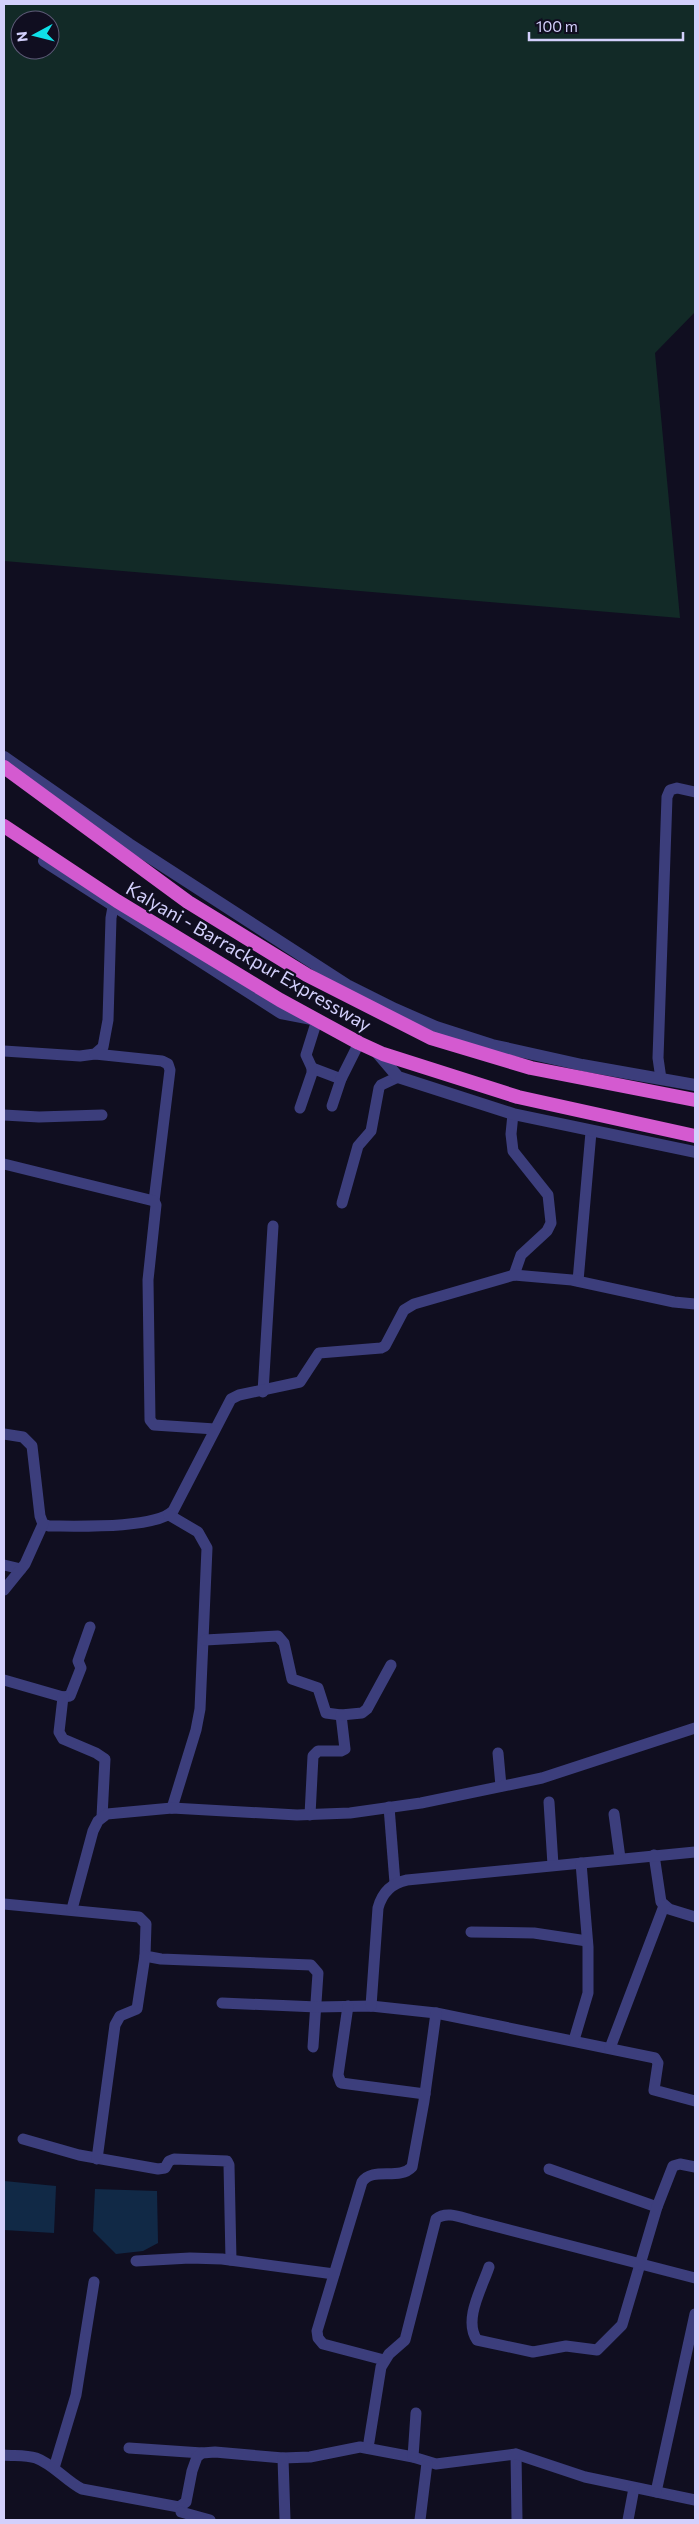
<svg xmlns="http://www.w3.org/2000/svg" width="699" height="2524" viewBox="0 0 699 2524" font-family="Commissioner,sans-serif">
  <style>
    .green { fill: #122a27; fill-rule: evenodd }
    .water { fill: #112946 }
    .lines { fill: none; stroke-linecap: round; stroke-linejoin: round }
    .minor { stroke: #3c3e7c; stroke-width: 11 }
    .tertiary { stroke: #3c3e7c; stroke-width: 12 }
    .trunk { stroke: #d45ad0; stroke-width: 14 }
    .labels { text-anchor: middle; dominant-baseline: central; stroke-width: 4.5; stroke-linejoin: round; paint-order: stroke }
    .street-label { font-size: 19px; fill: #d3d0fc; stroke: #100e20 }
  </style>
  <rect width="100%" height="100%" fill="#100e20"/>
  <path class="green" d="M4 4H695V312L655 353 680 618 4 561ZM20 20H50V50H20Z"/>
  <g class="water">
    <path d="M4 2181 56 2186 54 2233 4 2230Z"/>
    <path d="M95 2189 157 2191 158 2243 143 2251 116 2254 93 2231Z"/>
  </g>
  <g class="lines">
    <g class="minor">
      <path d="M4 1051 80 1056 95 1054 103 1047 108 1020 111 918 113 907 117 901"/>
      <path d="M95 1054 162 1061 168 1064 170 1070 154 1201"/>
      <path d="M312 1068 341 1079"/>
      <path d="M661 1079 658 1058 667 797 670 790 677 788 695 792"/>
      <path d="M332 1106 341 1079 359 1043"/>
      <path d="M300 1108 312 1073V1068L306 1055 317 1020"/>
      <path d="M513 1114 511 1134 513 1151 548 1195 551 1223 547 1231 521 1255 514 1275"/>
      <path d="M4 1115 39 1117 102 1115"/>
      <path d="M4 1164 154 1201 156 1205 148 1280 150 1420 154 1425 215 1429"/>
      <path d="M342 1203 358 1146 371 1131 379 1088 381 1085 398 1077"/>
      <path d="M578 1281 591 1132"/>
      <path d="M263 1392 273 1226"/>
      <path d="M4 1434 23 1437 32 1446 40 1516 43 1524 49 1526C76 1526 155 1529 173 1511L231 1399 239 1395 300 1382 319 1353 381 1348 385 1346 404 1310 414 1304 514 1275 572 1280 674 1302 695 1304"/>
      <path d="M169 1515 198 1532 207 1548 200 1709 196 1730 172 1808"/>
      <path d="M4 1565 21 1569"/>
      <path d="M4 1590 25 1564 43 1524"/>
      <path d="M205 1640 278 1636 284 1643 292 1679 318 1688 326 1713 341 1715 345 1749 341 1751H318L313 1756 310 1815"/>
      <path d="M4 1680 63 1697 70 1696 81 1668 78 1661 90 1627"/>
      <path d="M63 1697 59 1732 63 1739 96 1753 105 1759 102 1817"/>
      <path d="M341 1715 362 1713 367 1709 391 1665"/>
      <path d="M498 1753 501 1786"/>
      <path d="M549 1802 553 1865"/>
      <path d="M389 1807 395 1883"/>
      <path d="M614 1814 620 1858"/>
      <path d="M654 1855 661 1902 669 1909 695 1917"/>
      <path d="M4 1904 139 1917 146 1924 145 1956 161 1959 311 1965 318 1973 313 2047"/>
      <path d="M72 1909 93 1831 98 1821 107 1814 172 1808 297 1815 350 1813 421 1803 542 1778 695 1728"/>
      <path d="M471 1932 534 1933 587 1941"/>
      <path d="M222 2003 317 2007 371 2006 436 2013 655 2058 658 2063 654 2090 695 2101"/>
      <path d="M348 2006 338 2075 341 2083 425 2094"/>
      <path d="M371 2006 378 1908C382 1893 392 1883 407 1880L695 1852"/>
      <path d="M574 2040 588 1993V1947L581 1863"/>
      <path d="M610 2048 664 1906"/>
      <path d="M23 2139 79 2155 158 2169 165 2168 169 2161 174 2159 227 2161 229 2165 231 2260"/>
      <path d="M97 2159 115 2025 120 2016 137 2009 145 1956"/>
      <path d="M549 2169 657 2207"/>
      <path d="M136 2261 190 2258 222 2259 334 2274"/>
      <path d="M489 2267C482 2288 463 2320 477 2340L533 2352 566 2346 597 2350 622 2325 657 2207 673 2166 680 2164 695 2167"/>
      <path d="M384 2360 323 2344 318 2338 317 2331 362 2182C373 2166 399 2181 412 2167L424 2101 436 2013"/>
      <path d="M129 2448 202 2453"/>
      <path d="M368 2448 381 2367 389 2354 405 2340 436 2219C446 2211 460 2217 471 2220L695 2278"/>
      <path d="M516 2454 517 2520"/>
      <path d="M4 2455C14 2456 26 2455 36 2458 53 2464 66 2481 82 2489L179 2507 186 2502 192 2471 197 2457 202 2453 215 2452 283 2458 310 2457 360 2447 413 2457 436 2464 516 2454 585 2477 695 2500"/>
      <path d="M413 2457 416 2413"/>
      <path d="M283 2458 285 2520"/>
      <path d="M54 2468 76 2395 94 2282"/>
      <path d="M656 2492 695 2314"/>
      <path d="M181 2512 210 2520"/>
      <path d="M420 2520 427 2463"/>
      <path d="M628 2520 634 2488"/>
    </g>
    <g class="tertiary">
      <path d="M4 757 129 844 347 985 395 1009 436 1027 492 1045 582 1065 695 1085"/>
      <path d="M44 861 281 1013 312 1019"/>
      <path d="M375 1050 398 1077 513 1114 695 1152"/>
    </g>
    <g class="trunk">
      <path d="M4 767 188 902 307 975 431 1038 531 1068 695 1100"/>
      <path d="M4 826 117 901 280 1000 359 1043 383 1054 518 1097 695 1136"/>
    </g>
  </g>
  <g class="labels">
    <g class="street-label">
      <text transform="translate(249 956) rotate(30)">Kalyani - Barrackpur Expressway</text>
    </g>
  </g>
  <rect width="699" height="2524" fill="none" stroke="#d3d0fc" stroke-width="10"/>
  <g transform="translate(35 35) rotate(263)"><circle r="24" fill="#100e20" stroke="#5e5c78"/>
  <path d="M0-4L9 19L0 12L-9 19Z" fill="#0fe1e9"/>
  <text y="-8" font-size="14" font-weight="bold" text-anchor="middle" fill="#d3d0fc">N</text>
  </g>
  <path d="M529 32v8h154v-8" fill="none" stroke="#d3d0fc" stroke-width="2.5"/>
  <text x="536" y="32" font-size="15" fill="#d3d0fc" stroke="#100e20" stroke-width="4" paint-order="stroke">100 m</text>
</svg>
